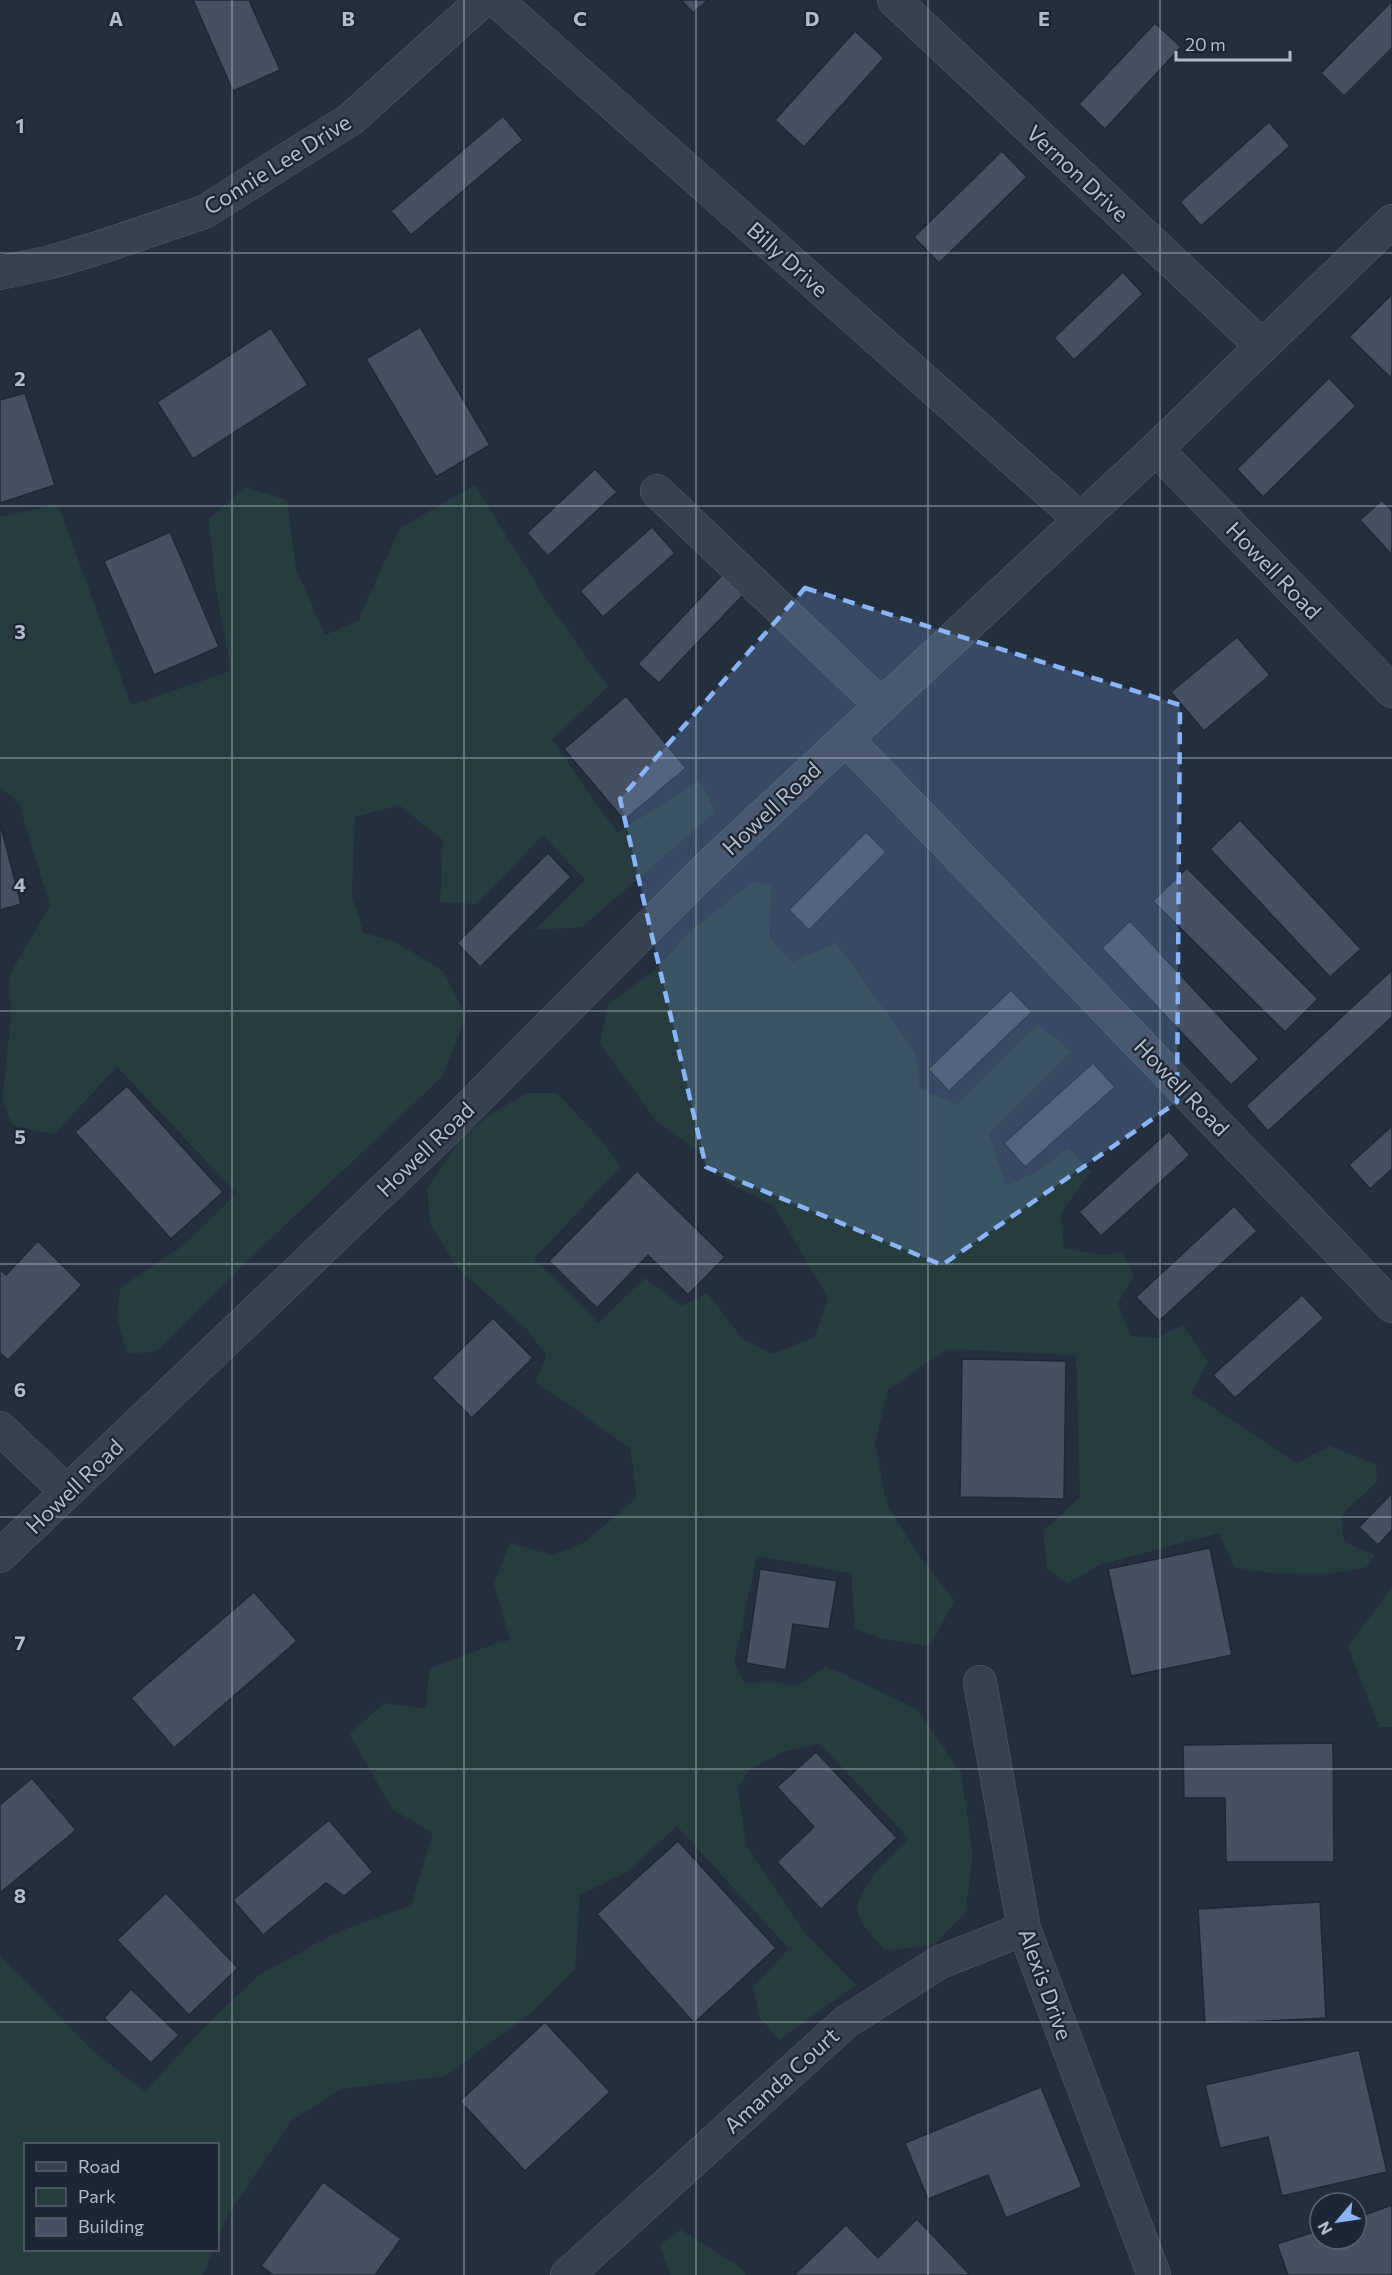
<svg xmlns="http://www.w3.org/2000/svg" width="1392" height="2275" viewBox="0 0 1392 2275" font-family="Commissioner,sans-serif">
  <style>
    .green { fill: #263c3f }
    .building { fill: #455162; stroke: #1f2835; stroke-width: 1.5 }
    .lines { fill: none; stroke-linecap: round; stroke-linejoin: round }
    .minor-casing { stroke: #565f6c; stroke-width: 34 }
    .minor { stroke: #38414e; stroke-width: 33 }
    .marked { fill: #8ab4f8; fill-opacity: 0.2; stroke: #8ab4f8; stroke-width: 4.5; stroke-dasharray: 12 8; stroke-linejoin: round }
    .grid { fill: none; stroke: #b4bcc9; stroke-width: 1.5; stroke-opacity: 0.55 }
    .labels { text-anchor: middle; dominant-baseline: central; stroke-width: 4.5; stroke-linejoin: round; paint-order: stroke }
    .street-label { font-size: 22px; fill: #b4bcc9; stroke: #1d2633 }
    .grid-label { font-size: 20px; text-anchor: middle; font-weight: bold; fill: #b4bcc9; stroke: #1d2633; stroke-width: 4.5; stroke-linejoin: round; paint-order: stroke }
  </style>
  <rect width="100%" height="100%" fill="#242f3e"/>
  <g class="green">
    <path d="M475 485 544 597 608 687 552 740 617 833 700 780 715 812 582 927 535 930 585 880 543 835 477 904 440 902 443 840 399 805 355 817 352 895 363 933 394 941 443 971 466 1016 442 1077 246 1262 157 1351 127 1354 117 1316 120 1288 184 1245 237 1193 117 1067 54 1134 12 1125 2 1099 11 1020 10 974 50 906 19 803 0 788V517L58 504 131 705 231 671 215 584 209 518 246 487 287 500 296 569 325 635 358 621 400 528Z"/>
    <path d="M753 881 771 885 769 937 792 962 836 943 915 1052 920 1088 957 1105 1038 1024 1071 1052 989 1133 1006 1186 1037 1172 1068 1148 1091 1172 1060 1214 1064 1248 1103 1255 1123 1253 1134 1276 1118 1303 1130 1336 1157 1338 1183 1325 1207 1361 1192 1394 1297 1463 1329 1446 1376 1464 1377 1481 1341 1516 1344 1542 1375 1555 1367 1567 1326 1574 1270 1573 1234 1567 1219 1533 1099 1565 1067 1584 1047 1569 1043 1531 1080 1497 1076 1355 947 1349 888 1390 875 1443 886 1503 918 1554 954 1601 930 1646 882 1639 855 1629 851 1573 757 1556 734 1663 745 1683 777 1682 796 1687 826 1666 917 1709 961 1773 973 1855 965 1913 935 1944 885 1951C877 1941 865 1930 860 1918 848 1892 893 1855 909 1839L819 1743 783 1752 751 1768 738 1787 746 1846 805 1933 856 1985 779 2040 758 2015 754 1986 789 1949 677 1826 627 1872 580 1895 575 1969 532 2012 445 2076 341 2089 292 2120 227 2216 218 2239V2144H26V2250H213L203 2275H0V1956L93 2051 145 2092 203 2028 258 1976 333 1934 411 1905 433 1833 392 1809 350 1734 384 1703 426 1709 429 1669 494 1644 510 1640 494 1584 510 1543 552 1555 583 1543 637 1498 630 1448 536 1382 546 1355 527 1329 458 1269 430 1223 427 1188 465 1134 493 1113 526 1093H557L601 1140 621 1166 534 1259 598 1323 645 1278 682 1306 707 1293 742 1338 772 1354 815 1337 828 1297 774 1206 727 1182 695 1149 657 1122 600 1044 608 1004 653 972 690 932Z"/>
    <path d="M1392 1588V1727H1379L1348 1646Z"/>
    <path d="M681 2230 739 2266 746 2275H670L660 2245Z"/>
  </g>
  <g class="building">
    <path d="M193 0H249L280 70 233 91Z"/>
    <path d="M681 0H708L693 13Z"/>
    <path d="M1392 1V48L1344 96 1321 73Z"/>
    <path d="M1155 23 1181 47 1105 129 1079 104Z"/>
    <path d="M855 31 884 58 804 147 775 120Z"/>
    <path d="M503 116 523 140 411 235 391 211Z"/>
    <path d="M1269 122 1290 146 1201 226 1180 202Z"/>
    <path d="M1002 151 1027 177 939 263 914 237Z"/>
    <path d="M1123 272 1143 294 1074 360 1054 338Z"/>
    <path d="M1391 295 1392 296V379L1349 337Z"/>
    <path d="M420 327 490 445 436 477 366 359Z"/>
    <path d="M271 328 308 385 193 459 157 402Z"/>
    <path d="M1329 378 1356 406 1263 497 1237 469Z"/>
    <path d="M25 393 55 485 0 503V400Z"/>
    <path d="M595 469 617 492 548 556 527 533Z"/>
    <path d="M1382 500 1392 511V555L1360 520Z"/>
    <path d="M652 527 675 553 603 617 580 591Z"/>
    <path d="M170 532 219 647 154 675 104 561Z"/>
    <path d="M724 573 745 593 659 683 638 664Z"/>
    <path d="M1237 637 1270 675 1204 731 1171 692Z"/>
    <path d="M626 696 686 768 624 820 564 749Z"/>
    <path d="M1240 820 1361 949 1330 977 1210 849Z"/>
    <path d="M0 823 21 904 0 910Z"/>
    <path d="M866 832 886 852 809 930 789 910Z"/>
    <path d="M548 853 571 877 480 967 457 943Z"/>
    <path d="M1187 868 1318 999 1285 1032 1153 901Z"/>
    <path d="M1130 921 1259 1059 1231 1085 1102 948Z"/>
    <path d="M1392 970V1017L1268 1131 1246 1106Z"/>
    <path d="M1011 990 1032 1012 949 1091 928 1069Z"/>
    <path d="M1093 1063 1115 1087 1025 1167 1004 1143Z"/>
    <path d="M127 1086 223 1192 171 1239 75 1132Z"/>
    <path d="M1392 1126V1169L1370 1189 1349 1165Z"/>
    <path d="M1169 1131 1190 1155 1101 1236 1079 1212Z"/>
    <path d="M637 1171 725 1257 688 1295 648 1255 597 1308 549 1261Z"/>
    <path d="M1234 1206 1257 1231 1159 1321 1136 1297Z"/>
    <path d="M38 1241 82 1285 8 1360 0 1353V1269L6 1275Z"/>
    <path d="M1302 1295 1324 1318 1235 1398 1213 1375Z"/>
    <path d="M493 1318 533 1358 472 1418 432 1378Z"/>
    <path d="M962 1359 1066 1361 1064 1499 960 1497Z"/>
    <path d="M1392 1493V1530L1378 1545 1359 1527Z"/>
    <path d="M1210 1548 1232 1655 1131 1676 1108 1569Z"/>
    <path d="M760 1569 837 1581 829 1629 793 1624 786 1670 746 1663Z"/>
    <path d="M254 1592 297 1641 174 1748 131 1698Z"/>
    <path d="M1333 1743 1334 1862H1226L1225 1798H1184L1183 1745Z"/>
    <path d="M816 1752 897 1838 821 1909 777 1862 814 1827 777 1787Z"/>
    <path d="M32 1778 76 1830 0 1893V1805Z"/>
    <path d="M329 1820 373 1872 344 1896 326 1883 263 1935 233 1900Z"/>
    <path d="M678 1841 776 1948 694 2023 597 1914Z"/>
    <path d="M166 1893 238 1968 189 2015 117 1940Z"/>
    <path d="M1320 1902 1326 2018 1205 2024 1198 1909Z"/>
    <path d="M131 1989 179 2035 151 2063 104 2018Z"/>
    <path d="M545 2022 610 2092 525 2171 460 2101Z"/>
    <path d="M1359 2050 1387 2172 1282 2196 1268 2137 1220 2148 1205 2085Z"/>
    <path d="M1041 2087 1082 2187 1006 2218 988 2175 928 2199 905 2143Z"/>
    <path d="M323 2182 401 2239 375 2275H273L261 2266Z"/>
    <path d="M1392 2205V2275H1288L1277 2244 1320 2230V2239H1356V2218Z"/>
    <path d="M917 2219 970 2275H794L846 2225 878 2258Z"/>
  </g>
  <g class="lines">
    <defs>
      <g id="minor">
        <path d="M496 0 1079 518"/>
        <path d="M894 0 1262 346"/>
        <path d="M0 273 51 262 101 247 204 212 351 119 483 0"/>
        <path d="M1156 449 1392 691"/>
        <path d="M657 491 882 706"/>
        <path d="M846 739 1392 1306"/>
        <path d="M0 1428 67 1492"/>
        <path d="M0 1556 442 1134 702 873 1156 449 1392 221"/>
        <path d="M980 1682 1024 1929 1154 2275"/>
        <path d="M567 2275 847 2021 940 1962 1024 1929"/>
      </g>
    </defs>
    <use href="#minor" class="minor-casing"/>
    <use href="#minor" class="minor"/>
  </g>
  <path class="marked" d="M805 588 1180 705 1177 1102 942 1265 706 1167 620 799Z"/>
  <path class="grid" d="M232 0V2275M464 0V2275M696 0V2275M928 0V2275M1160 0V2275M0 253H1392M0 506H1392M0 758H1392M0 1011H1392M0 1264H1392M0 1517H1392M0 1769H1392M0 2022H1392"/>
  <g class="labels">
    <g class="street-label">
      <text transform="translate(277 164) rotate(-32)">Connie Lee Drive</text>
      <text transform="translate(1078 173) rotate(43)">Vernon Drive</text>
      <text transform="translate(788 259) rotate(42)">Billy Drive</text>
      <text transform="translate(1274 570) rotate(46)">Howell Road</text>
      <text transform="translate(771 808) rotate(-43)">Howell Road</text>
      <text transform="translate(1182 1087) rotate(46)">Howell Road</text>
      <text transform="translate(425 1149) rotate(-44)">Howell Road</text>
      <text transform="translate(74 1486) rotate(-44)">Howell Road</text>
      <text transform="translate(1046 1984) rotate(70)">Alexis Drive</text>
      <text transform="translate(781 2080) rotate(-42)">Amanda Court</text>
    </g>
  </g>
  <g class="grid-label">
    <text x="116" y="26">A</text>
    <text x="348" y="26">B</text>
    <text x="580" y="26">C</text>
    <text x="812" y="26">D</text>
    <text x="1044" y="26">E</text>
    <text x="20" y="133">1</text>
    <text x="20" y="386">2</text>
    <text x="20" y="639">3</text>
    <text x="20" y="892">4</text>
    <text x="20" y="1144">5</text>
    <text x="20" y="1397">6</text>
    <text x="20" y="1650">7</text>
    <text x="20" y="1903">8</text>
  </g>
  <rect x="24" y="2143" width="195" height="108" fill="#1d2633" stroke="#59626f" stroke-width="1.5"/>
  <rect x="36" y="2162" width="30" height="9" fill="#38414e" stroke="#59626f" stroke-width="1.5"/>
  <text x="78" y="2173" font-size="18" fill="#b4bcc9">Road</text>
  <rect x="36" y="2188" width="30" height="18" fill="#263c3f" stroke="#59626f" stroke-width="1.5"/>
  <text x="78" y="2203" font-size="18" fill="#b4bcc9">Park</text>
  <rect x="36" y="2218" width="30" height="18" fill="#455162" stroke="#59626f" stroke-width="1.5"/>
  <text x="78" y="2233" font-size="18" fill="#b4bcc9">Building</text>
  <g transform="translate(1338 2221) rotate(241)"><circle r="28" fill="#1d2633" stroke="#59626f" stroke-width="1.5"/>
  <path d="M0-4.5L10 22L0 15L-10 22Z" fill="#8ab4f8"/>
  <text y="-9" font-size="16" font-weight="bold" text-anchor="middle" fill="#b4bcc9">N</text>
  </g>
  <path d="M1176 51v9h114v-9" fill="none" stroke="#b4bcc9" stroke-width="3"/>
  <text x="1185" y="51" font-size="18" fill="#b4bcc9" stroke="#1d2633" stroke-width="4.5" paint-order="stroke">20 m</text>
</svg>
